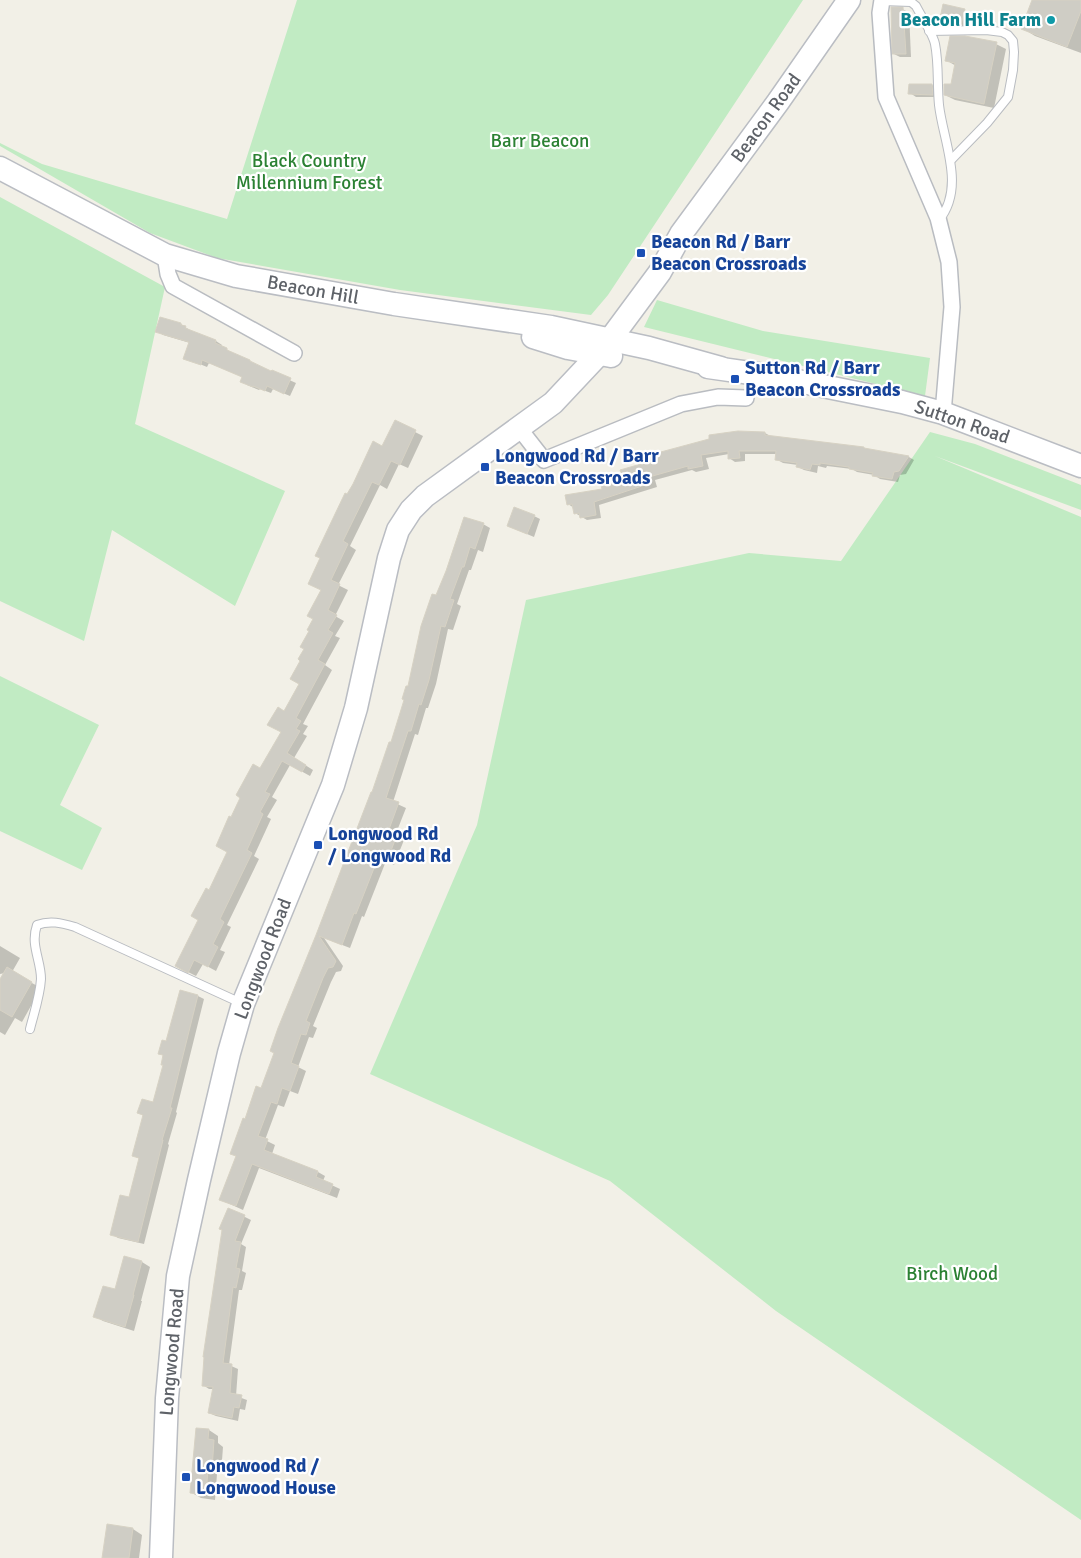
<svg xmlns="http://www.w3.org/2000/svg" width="1081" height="1558" viewBox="0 0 1081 1558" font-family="Signika,sans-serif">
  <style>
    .green { fill: #c1ebc3 }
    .shadow { fill: #0003 }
    .building { fill: #cfcdc5; stroke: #d7d2c4 }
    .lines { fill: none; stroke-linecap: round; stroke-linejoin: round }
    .lane-casing { stroke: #b9bcc1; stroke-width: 10 }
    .street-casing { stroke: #b9bcc1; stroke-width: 18 }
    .secondary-casing { stroke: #babdc3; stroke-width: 25 }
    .lane { stroke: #fff; stroke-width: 8 }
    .street { stroke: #fff; stroke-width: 15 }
    .secondary { stroke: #fff; stroke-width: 22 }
    .culture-dot { fill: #0f9aa8; stroke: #fff; stroke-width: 2 }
    .transit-dot { fill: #1a4fb4; stroke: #fff; stroke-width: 2 }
    .labels { text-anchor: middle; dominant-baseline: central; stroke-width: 4.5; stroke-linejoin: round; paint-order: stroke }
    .culture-label { font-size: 19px; font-weight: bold; fill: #0d838f; stroke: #fff; text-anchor: end }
    .street-label { font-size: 19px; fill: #5e6268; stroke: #fff }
    .park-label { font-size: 19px; fill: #2b8133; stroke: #fff }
    .transit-label { font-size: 19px; font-weight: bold; fill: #164399; stroke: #fff; text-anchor: start }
  </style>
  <rect width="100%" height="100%" fill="#f2f0e7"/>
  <g class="green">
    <path d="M297 0H803L608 295 591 315 400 290 217 258 150 233 0 146V143L42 164 227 219Z"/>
    <path d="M0 197 165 287 135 424 285 491 235 606 112 530 84 641 0 601Z"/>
    <path d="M657 300 763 331 930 358 925 396 644 327Z"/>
    <path d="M930 432 975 444 1081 485V510L935 456 1081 517V1520L776 1311 610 1181 370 1074 477 825 526 600 749 553 841 561Z"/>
    <path d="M0 676 99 725 60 805 102 828 82 870 0 831Z"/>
  </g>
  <g class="shadow">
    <path d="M1033 0H1081V53L1035 36 1022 28Z"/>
    <path d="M902 9 909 12 911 57H900L894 54Z"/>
    <path d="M964 11 970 14 967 28H956L946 26 940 22Z"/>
    <path d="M996 44 1006 49 994 108 955 100 945 95 952 86 956 66 946 60Z"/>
    <path d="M932 85 938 89V97H916L910 93Z"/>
    <path d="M181 324 191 331V332L216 341 222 345 221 347 256 365 296 383 290 396 273 389 271 393 260 389 259 390 247 385 243 377 209 363 207 367 185 358 190 343 163 335 157 331Z"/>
    <path d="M395 422 423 436 408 468 399 464 387 489 380 485 350 546 356 550 338 585 348 590 335 616 344 621 335 636 340 638 325 665 332 670 303 724 308 726 303 734 307 736 294 758 313 770 310 776 290 765 272 797 277 800 267 817 271 819 254 856 259 859 227 925 231 927 220 950 225 952 216 971 203 964 196 976 184 970 210 892 229 852 232 819 282 732 285 713 301 684 302 660 315 619 348 495 383 447Z"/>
    <path d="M765 433 772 437 864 448 867 450 909 457 914 460 906 474 900 475 898 482 880 479 874 475 857 472 852 469 827 466 826 468 818 466 817 473 804 470 798 467V465L783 463 776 459 777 454H745V461L735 462 729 458V454L706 458 709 469 696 472 692 470 655 480 657 487 599 505 601 518 587 520 575 513 574 508 568 504 604 490 602 483Z"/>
    <path d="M534 516 540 519 534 537 508 526Z"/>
    <path d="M483 524 490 528 483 552 478 550 471 570H469L457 604 461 606 453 630 448 629 436 684 428 708H426L418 735 415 734 393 802 406 808 395 836 404 840 394 865 386 861 364 917 362 916 350 948 324 938 343 966 341 971 336 972 331 982 313 1026 317 1028 313 1038 309 1037 298 1067 306 1071 298 1094 290 1091 284 1107 278 1105 265 1140 275 1145 272 1154 318 1172 325 1176 323 1181 340 1189 337 1198 259 1168 243 1210 221 1200 238 1156 246 1121 262 1089 275 1053 272 1051 392 744 437 597Z"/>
    <path d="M0 946 20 958 12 972 41 988 22 1022 15 1018 5 1035 0 1032V981L5 973 0 974Z"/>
    <path d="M198 996 204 999 176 1112 177 1113 168 1144 169 1145 144 1244 118 1238 112 1234 130 1199 140 1159 134 1156 144 1116 139 1113 154 1104 164 1065V1056L160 1053Z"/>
    <path d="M229 1209 251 1220 241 1244 246 1247 242 1271 246 1273 242 1290H239L229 1365 238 1369 236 1396 247 1400 245 1410 240 1409 238 1421 216 1416 209 1413 214 1389H209L203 1385Z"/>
    <path d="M125 1258 142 1262 150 1267 141 1301H142L134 1331 103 1321 95 1316 116 1291Z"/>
    <path d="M209 1430 218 1436V1443L223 1447 221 1474H217L215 1500 201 1498 192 1493Z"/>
    <path d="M133 1529 142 1535 139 1558H103Z"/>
  </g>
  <g class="building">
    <path d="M1032 0H1081V11L1067 47 1021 29Z"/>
    <path d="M943 4 965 9 961 25H948L939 23Z"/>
    <path d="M891 7H903L906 54H892Z"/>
    <path d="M950 36H965L997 42 984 104 944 95V84H951L955 63 945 61Z"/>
    <path d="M909 84H932L933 95 908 94Z"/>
    <path d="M160 317 181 323V325L186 326 185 328 216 340 215 343 227 348V350L250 360V361L271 371 272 370 291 378 284 394 267 386 265 391 253 386V387L240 382 242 377 202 360 201 365 183 359 189 342 155 332Z"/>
    <path d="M395 420 416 430 400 465 391 461 379 485 372 482 343 541 348 544 331 580 340 584 328 610 337 615 328 630 333 633 318 660 325 664 296 718 301 721 296 729 300 731 287 753 306 765 302 772 282 761 265 792 270 794 260 812 263 814 247 850 252 853 220 919 224 922 213 944 218 947 208 967 194 960 188 973 175 966 198 920 191 916 206 888 209 890 227 852 216 846 229 816 231 817 240 798 236 795 241 786 253 764 260 768 281 732 267 725 278 707 284 711 299 684 290 679 300 661 298 659 304 649 300 647 309 631 307 630 313 619 307 616 321 590 308 584 320 558 315 556 345 493 347 494 353 484 373 441 382 446Z"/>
    <path d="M738 431 765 432V435L864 447V448L909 456 899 471 894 472 892 479 872 476 873 473 849 469V467L820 463V465L812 464 810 470 796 467 797 463 775 460 776 451H739L740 458 728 459V451L701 455 703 466 688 469V466L649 477 651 483 594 502 596 515 580 518 579 513 574 514 572 504 567 505 565 495 602 489 600 482 622 475 620 470 648 462 646 456 709 439V435Z"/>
    <path d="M514 507 535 515 527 534 507 526Z"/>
    <path d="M464 517 484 523 475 549 470 547 464 567H462L450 599 454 600 445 627 441 626 429 680 421 705 419 704 411 731H408L386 798 399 802 388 832 397 835 387 861 378 858 356 914 354 913 342 945 319 936 336 961 333 967 328 968 323 978 306 1021 310 1023 306 1035 301 1034 291 1063 299 1066 290 1091 282 1088 277 1104 271 1102 258 1136 268 1139 264 1150 318 1171 316 1177 333 1184 329 1194 252 1164 236 1206 219 1200 236 1156 230 1154 243 1118 245 1119 256 1086 261 1088 274 1053 270 1051 278 1028 316 935 371 792H372L389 742H391L404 700 402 699 406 686H408L421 626 432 594 436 595 446 571Z"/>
    <path d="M7 967 32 982 12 1017 0 1010V979Z"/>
    <path d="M180 990 198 995 170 1108H172L162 1140H163L138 1242 110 1235 120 1195 129 1197 139 1158 132 1156 143 1115 137 1113 142 1099 153 1102 163 1065H161L163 1055 158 1054 162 1040 166 1041Z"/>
    <path d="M228 1208 245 1215 235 1241 241 1242 236 1268 240 1269 236 1288 233 1287 223 1363 232 1364 230 1393 242 1395 239 1408 234 1407 232 1418 208 1413 213 1387 202 1386 204 1357H203L222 1230 219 1229Z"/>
    <path d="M124 1256 142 1261 133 1295H134L125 1327 93 1317 103 1286 115 1289Z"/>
    <path d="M196 1428 209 1429 208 1439 214 1440 212 1470 208 1469 206 1495 190 1493Z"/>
    <path d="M107 1524 133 1528 129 1558H102Z"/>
  </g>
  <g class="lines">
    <defs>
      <g id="lane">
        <path d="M882 1 911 2 916 6C921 16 933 34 935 44 939 64 937 85 939 105 943 141 966 187 939 220"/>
        <path d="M929 31 986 30 1002 32 1008 35 1013 41 1014 52 1013 70 1008 97 987 123 951 160"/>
        <path d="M30 1029C34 1013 40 996 41 979 41 960 30 945 37 925 50 920 61 923 75 927L241 1003"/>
      </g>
      <g id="street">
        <path d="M882 0 880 13 886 97 938 218 949 262 952 307 943 413"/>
        <path d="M165 255 168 274 173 286 294 353"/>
        <path d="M519 428 544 460 681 404 718 397 746 398"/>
      </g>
      <g id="secondary">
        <path d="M0 168 165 255 236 276 394 304 551 327 649 348 721 368"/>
        <path d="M533 337 568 348 611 356"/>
        <path d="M708 367 778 377 902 402 943 413 1081 466"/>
        <path d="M161 1558 167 1398 178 1276 199 1180 229 1053 243 1004 333 785 356 708 389 558 398 530 411 510 425 496 553 403 600 353 660 272 681 234 778 102 849 0"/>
      </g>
    </defs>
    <use href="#lane" class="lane-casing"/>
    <use href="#street" class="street-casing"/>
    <use href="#secondary" class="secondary-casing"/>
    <use href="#lane" class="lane"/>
    <use href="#street" class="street"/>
    <use href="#secondary" class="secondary"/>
  </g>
  <circle class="culture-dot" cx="1051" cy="20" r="5"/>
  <g class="transit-dot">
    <rect x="636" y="248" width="10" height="10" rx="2.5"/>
    <rect x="730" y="374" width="10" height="10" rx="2.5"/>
    <rect x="480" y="462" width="10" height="10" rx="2.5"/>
    <rect x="313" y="840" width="10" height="10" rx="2.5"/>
    <rect x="181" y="1472" width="10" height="10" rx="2.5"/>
  </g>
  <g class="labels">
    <g class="culture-label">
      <text x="1041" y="20">Beacon Hill Farm</text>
    </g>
    <g class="street-label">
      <text transform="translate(766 118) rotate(-54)">Beacon Road</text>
      <text transform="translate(313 290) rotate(10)">Beacon Hill</text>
      <text transform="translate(962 422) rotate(19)">Sutton Road</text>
      <text transform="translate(263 959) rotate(-69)">Longwood Road</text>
      <text transform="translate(172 1352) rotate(-85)">Longwood Road</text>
    </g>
    <g class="park-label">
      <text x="540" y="141">Barr Beacon</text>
      <text x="309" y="161">Black Country<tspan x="309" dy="22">Millennium Forest</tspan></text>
      <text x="952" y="1274">Birch Wood</text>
    </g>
    <g class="transit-label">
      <text x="651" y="242">Beacon Rd / Barr<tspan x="651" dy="22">Beacon Crossroads</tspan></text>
      <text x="745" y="368">Sutton Rd / Barr<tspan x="745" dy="22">Beacon Crossroads</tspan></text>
      <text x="495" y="456">Longwood Rd / Barr<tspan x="495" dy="22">Beacon Crossroads</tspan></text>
      <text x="328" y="834">Longwood Rd<tspan x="328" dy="22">/ Longwood Rd</tspan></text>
      <text x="196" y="1466">Longwood Rd /<tspan x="196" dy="22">Longwood House</tspan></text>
    </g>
  </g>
</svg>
